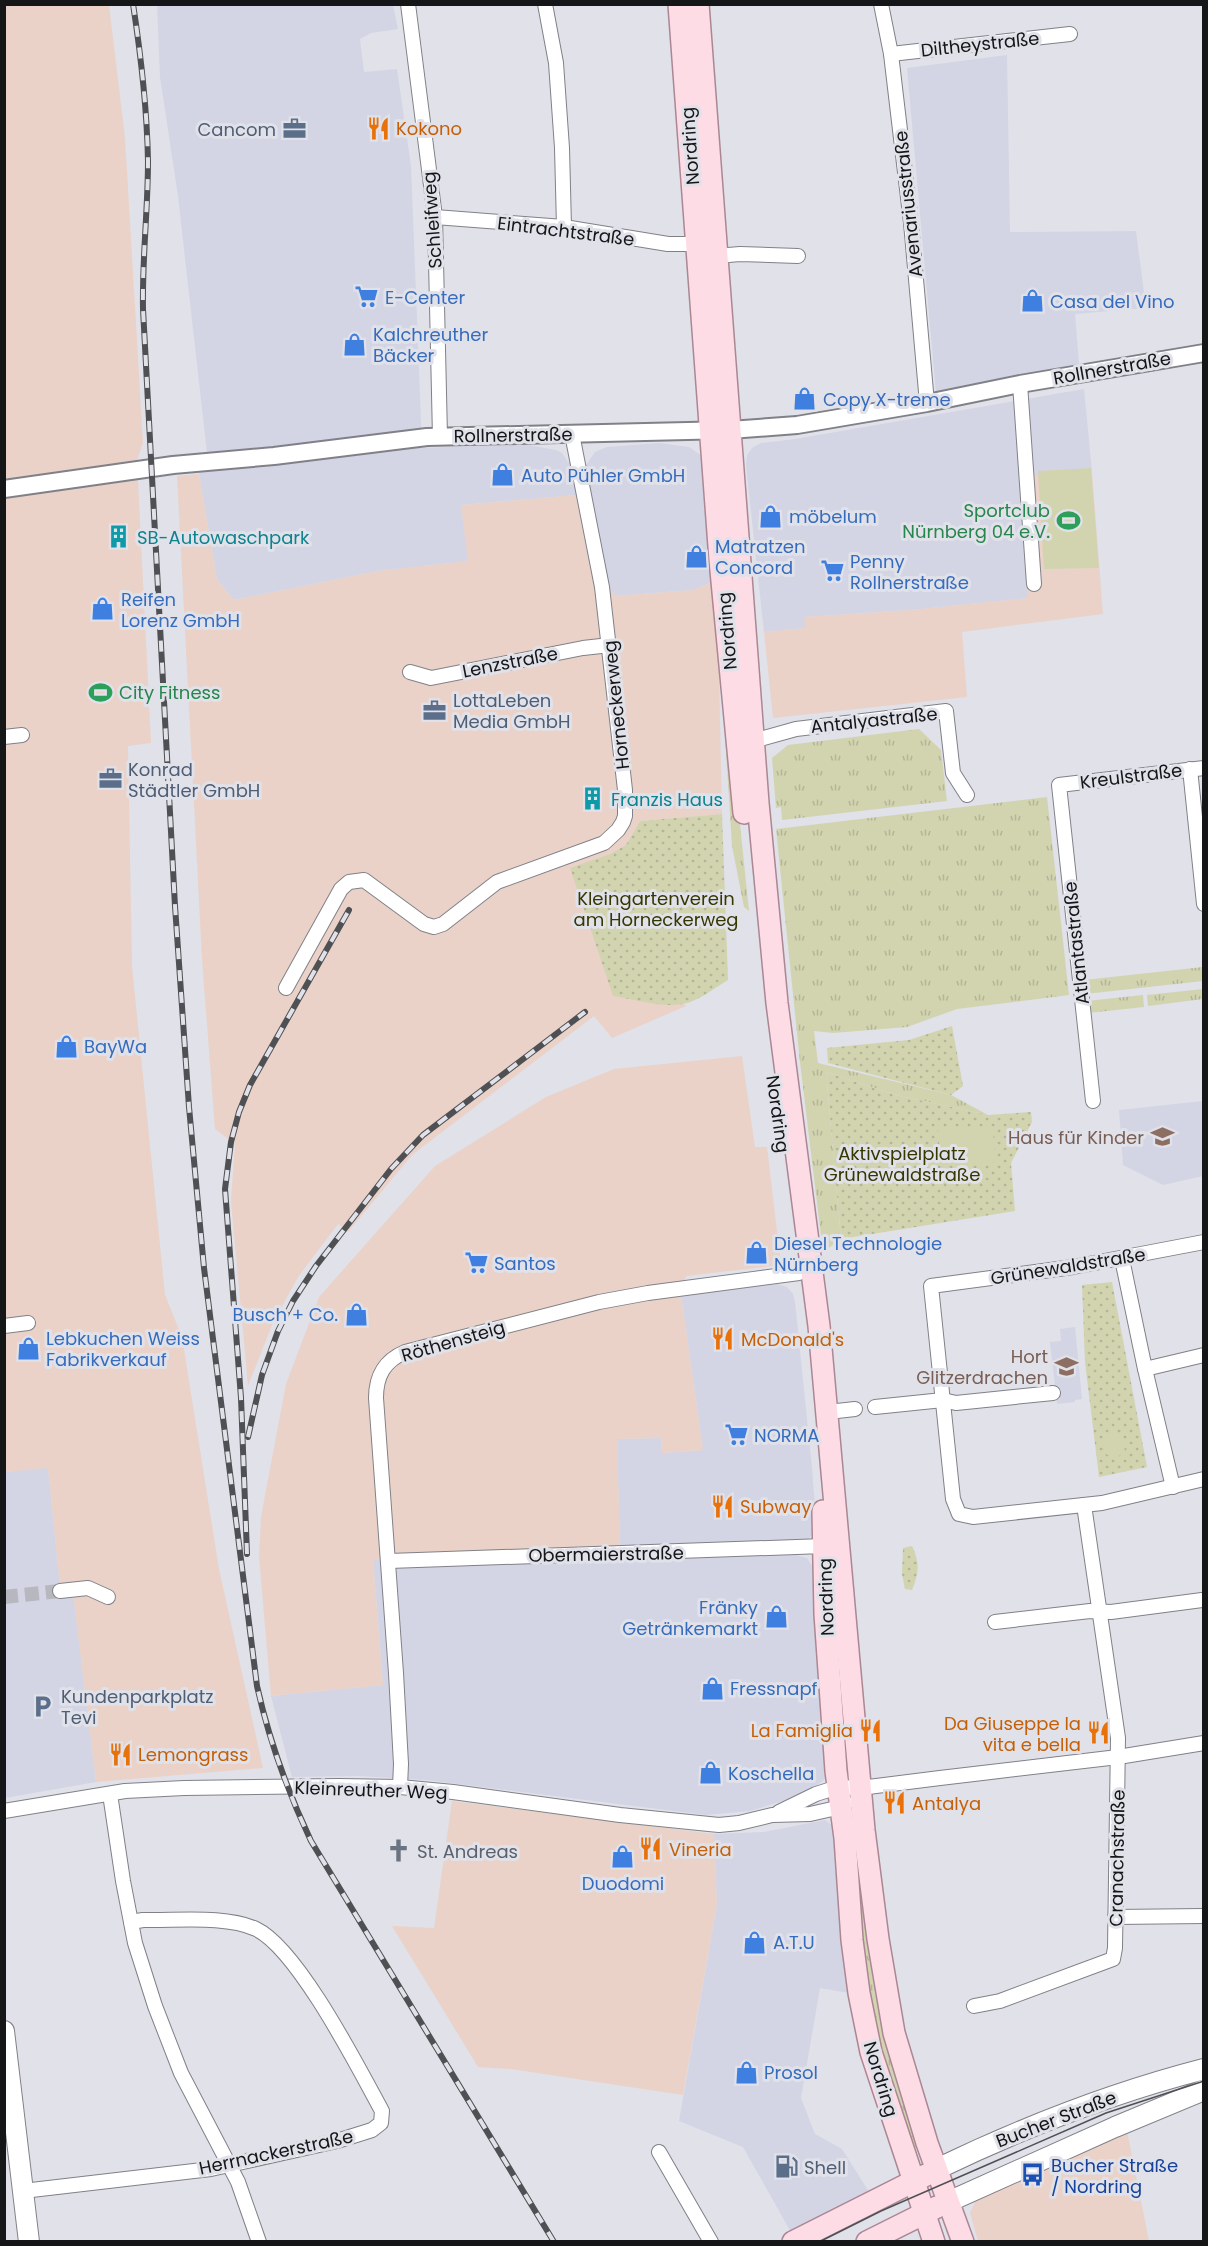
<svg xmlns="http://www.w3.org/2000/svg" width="1208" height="2246" viewBox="0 0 1208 2246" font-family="Poppins,sans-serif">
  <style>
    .built { fill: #d3d5e4 }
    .industrial { fill: #ead2c8 }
    .grass { fill: url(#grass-tufts) }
    .park { fill: url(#park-dots) }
    .pitch { fill: #d2d4af }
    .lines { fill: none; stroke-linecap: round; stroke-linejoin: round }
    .minor-tunnel { stroke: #b7b8bf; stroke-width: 14; stroke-dasharray: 14 7; stroke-linecap: butt }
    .minor-casing { stroke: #808188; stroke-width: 16 }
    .tertiary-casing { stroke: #808188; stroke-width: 20 }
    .secondary-casing { stroke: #808188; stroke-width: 22 }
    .primary-casing { stroke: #aa8793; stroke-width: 24 }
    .minor { stroke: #fff; stroke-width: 14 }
    .tertiary { stroke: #fff; stroke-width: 16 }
    .secondary { stroke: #fff; stroke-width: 20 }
    .primary { stroke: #fddce6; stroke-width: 21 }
    .tram { stroke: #4f5053; stroke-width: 1.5 }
    .rail-casing { stroke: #4f5053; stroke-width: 6 }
    .rail { stroke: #e0e1e9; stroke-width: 4; stroke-dasharray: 11; stroke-linecap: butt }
    .labels { text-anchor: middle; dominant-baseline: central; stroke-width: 6; stroke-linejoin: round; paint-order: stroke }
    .street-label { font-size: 18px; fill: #151618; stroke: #e0e1e9 }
    .food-label { font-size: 18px; fill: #c56008; stroke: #e0e1e9; text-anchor: start }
    .service-label { font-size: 18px; fill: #4e5e75; stroke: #e0e1e9; text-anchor: start }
    .shop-label { font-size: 18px; fill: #366cbe; stroke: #e0e1e9; text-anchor: start }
    .leisure-label { font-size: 18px; fill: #27864d; stroke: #e0e1e9; text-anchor: end }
    .culture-label { font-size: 18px; fill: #0d838f; stroke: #e0e1e9; text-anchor: start }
    .park-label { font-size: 18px; fill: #363701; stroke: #e0e1e9 }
    .education-label { font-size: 18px; fill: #785e54; stroke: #e0e1e9; text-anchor: end }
    .worship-label { font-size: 18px; fill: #5b616d; stroke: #e0e1e9; text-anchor: start }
    .transit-label { font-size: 18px; fill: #164399; stroke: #e0e1e9; text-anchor: start }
  </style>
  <defs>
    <pattern id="grass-tufts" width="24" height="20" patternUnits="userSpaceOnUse" patternTransform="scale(1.5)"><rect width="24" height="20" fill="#d2d4af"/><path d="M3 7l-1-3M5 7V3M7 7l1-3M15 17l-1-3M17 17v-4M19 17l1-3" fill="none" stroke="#b3b596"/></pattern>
    <pattern id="park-dots" width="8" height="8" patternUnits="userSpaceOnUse" patternTransform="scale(1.5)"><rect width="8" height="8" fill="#d2d4af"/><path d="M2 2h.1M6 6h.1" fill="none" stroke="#b3b596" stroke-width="1.8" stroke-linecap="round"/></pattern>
  </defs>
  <rect width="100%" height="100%" fill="#e0e1e9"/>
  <g class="built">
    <path d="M157 5H393L398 29 371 33 360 39 364 72 397 69 411 166 422 448 523 444 556 450 562 453 568 462 586 465 595 452 607 447 659 443 689 447 702 456 717 580 693 590 615 596 589 558 576 495 461 505 469 561 378 571 234 600 217 580 199 474 207 453 178 196 160 77Z"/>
    <path d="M1007 55 1010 232 1136 231 1146 308 1075 314 1079 364 936 393 907 68Z"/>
    <path d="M1084 389 1092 472 1022 477 1029 598 911 610 805 617V628L764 632 746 465 747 455 752 448 761 443 795 439Z"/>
    <path d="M1203 1101V1176L1163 1185 1123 1165 1119 1110Z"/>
    <path d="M777 1284 787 1287 793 1294 795 1302 812 1468 816 1522 814 1533 807 1540 712 1545 711 1557 796 1555 807 1558 813 1567 827 1775 824 1780 814 1787 789 1799 750 1811 706 1815 426 1780 359 1776 292 1777 271 1696 383 1685 373 1560 620 1548 617 1439 661 1438 662 1453 703 1450 681 1295Z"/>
    <path d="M1075 1327 1082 1399 1075 1400V1402L1057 1404 1050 1342 1061 1341 1060 1329Z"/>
    <path d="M48 1467 60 1586 72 1584 96 1782 5 1798V1472Z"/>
    <path d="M825 1820 834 1827 849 1993 820 1988 801 2098 815 2134 842 2149 871 2195 792 2234 743 2147 679 2121 717 1904 714 1834 764 1832Z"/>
  </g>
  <g class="industrial">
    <path d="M4 5H109L125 138 143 443 137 460 151 743 128 746 132 966 165 1295 182 1337 219 1569 263 1768 96 1782 72 1585 60 1586 48 1468 5 1472Z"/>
    <path d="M1092 472 1103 614 962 632 967 697 773 718 764 632 805 628 804 617 911 610 1028 598 1022 477Z"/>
    <path d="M199 474 217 580 234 600 378 571 468 561 461 505 577 495 589 558 615 596 693 590 717 580 722 814 640 821 626 845 610 854 570 869 672 1005 684 1004 686 1006 612 1038 594 1016 412 1155 348 1232 338 1224 298 1277 272 1325 248 1386 231 1201 235 1144 215 1129 202 959 177 476Z"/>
    <path d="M742 1056 755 1147H767L781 1265 686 1276 681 1295 703 1450 662 1453 661 1438 617 1439 620 1548 373 1560 383 1685 271 1696 259 1556 261 1517 286 1384 319 1297 435 1166 546 1097 614 1069Z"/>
    <path d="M452 1801 714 1834 717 1904 683 2095 511 2069 478 2067 392 1926 434 1928Z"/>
    <path d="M1127 2131 1149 2241H978L970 2213 975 2202 980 2197Z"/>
  </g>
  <g class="grass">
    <path d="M724 719H729L749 911 744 907 732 846Z"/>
    <path d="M919 729 941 750 947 801 782 820 781 807 776 808 772 758 788 745Z"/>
    <path d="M1047 797 1069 995 957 1009 907 1027 833 1033 814 1031 818 1063 951 1095 988 1115 896 1095 826 1072 841 1239 823 1252 800 1062 776 829Z"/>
    <path d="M1203 967V981L1085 994 1084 980Z"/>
    <path d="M1203 989V999L1148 1006 1147 995Z"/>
    <path d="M1143 995 1144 1007 1088 1013 1087 1001Z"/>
    <path d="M856 1851 875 1994 924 2145 915 2148 878 2036 866 1991Z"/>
  </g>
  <g class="park">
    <path d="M722 814 728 980C714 988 699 1001 683 1004 661 1008 634 999 613 996L570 868 610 854 626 845 640 821Z"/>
    <path d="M952 1026 963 1086 951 1095 828 1063 827 1048 909 1040Z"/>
    <path d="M826 1072 896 1095 988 1115 1031 1112 1032 1122 1011 1163 1015 1211 841 1239Z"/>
    <path d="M1112 1282 1147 1467 1099 1477 1085 1362 1082 1285Z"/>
    <path d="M912 1546C920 1564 919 1572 912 1590L905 1589 902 1574 903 1548Z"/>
  </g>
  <g class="pitch">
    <path d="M1091 468 1099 568 1044 569 1038 471Z"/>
    <path d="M993 1126 995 1162 941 1165 938 1130Z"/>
    <circle cx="1114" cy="1446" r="11"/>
  </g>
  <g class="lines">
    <path class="minor-tunnel" d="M4 1597 60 1591"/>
    <defs>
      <g id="minor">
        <path d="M408 4 435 217 440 437"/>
        <path d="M545 4 556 63 562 148 564 227"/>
        <path d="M881 4 891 54 911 223 927 403"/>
        <path d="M891 54 1070 34"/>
        <path d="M435 217 564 227 668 244H697"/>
        <path d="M717 256 740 254 798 256"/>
        <path d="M1020 384 1034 584"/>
        <path d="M410 672 431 678 583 648 610 645"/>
        <path d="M4 737 22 735"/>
        <path d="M753 741 796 729 946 711 953 773 967 795"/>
        <path d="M1190 769 1204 904"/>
        <path d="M286 988 341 889 349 882 364 880 424 924 434 927 443 924 497 882 604 843 618 830 623 822 625 816V790L602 587 572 434"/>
        <path d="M1093 1101 1059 785 1204 768"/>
        <path d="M1204 1242 1073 1267 931 1286 953 1499 959 1514 973 1517 1102 1503 1204 1479"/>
        <path d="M1122 1259 1145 1369 1173 1487"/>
        <path d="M4 1326 28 1323"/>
        <path d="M1145 1369 1204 1355"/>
        <path d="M875 1407 943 1400 956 1403 1053 1393"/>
        <path d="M828 1412 855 1409"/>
        <path d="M389 1561 824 1546"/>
        <path d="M60 1591 88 1588 108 1597"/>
        <path d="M995 1622 1090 1611 1111 1612 1202 1600"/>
        <path d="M400 1787 401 1764 396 1673 376 1398C376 1376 384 1361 405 1352L599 1302 648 1293 799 1273"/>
        <path d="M110 1794 123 1881 135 1943 155 2006 181 2073 238 2182 259 2242"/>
        <path d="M4 1811 125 1791 184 1788 339 1786 400 1787 453 1792 620 1815 719 1825 739 1823 772 1815 810 1814 841 1807 846 1803"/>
        <path d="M779 1812 816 1794 838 1787 860 1788 940 1778 1118 1757 1204 1743"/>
        <path d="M1115 1917 1204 1916"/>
        <path d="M974 2006 1000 2001 1113 1959 1115 1948 1118 1738 1084 1505"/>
        <path d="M659 2152 711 2242"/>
        <path d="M23 2191 211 2169 337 2141 372 2130 381 2123 382 2111C359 2069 298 1949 256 1929 225 1915 177 1921 143 1920L131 1922"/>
      </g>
      <path id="tertiary" d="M4 489 173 465 274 456 427 437 730 430 797 425 927 403 1020 384 1204 353"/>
      <g id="secondary">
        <path d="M4 2031 29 2242"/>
        <path d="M937 2169C1022 2128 1111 2093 1204 2069"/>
        <path d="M948 2202 1115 2127 1204 2090"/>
      </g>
      <g id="primary">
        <path d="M679 4 720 560 744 813"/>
        <path d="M698 4 758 803 777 1003 819 1326 864 1830 878 1939 894 2033 927 2143 963 2242"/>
        <path d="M823 1511 825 1614 836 1771 845 1838 852 1940 859 1993 871 2052 934 2242"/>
        <path d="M793 2242 926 2175"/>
        <path d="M867 2242 937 2207"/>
      </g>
    </defs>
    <use href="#minor" class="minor-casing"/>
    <use href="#tertiary" class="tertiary-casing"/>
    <use href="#secondary" class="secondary-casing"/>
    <use href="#primary" class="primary-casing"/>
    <use href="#minor" class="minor"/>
    <use href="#tertiary" class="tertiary"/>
    <use href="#secondary" class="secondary"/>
    <use href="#primary" class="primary"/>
    <path class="tram" d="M819 2242 881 2211 1106 2113 1204 2081"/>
    <defs>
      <g id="rail">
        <path d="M133 4C141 56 147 109 148 161 148 210 142 259 143 309L175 906 189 1107 204 1268 257 1686C269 1740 287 1790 311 1841L554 2242"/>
        <path d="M248 1437 262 1375 278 1331 293 1301 316 1266 391 1169 423 1135 585 1012"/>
        <path d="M247 1554 241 1398 225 1189 231 1142 239 1112 250 1085 349 910"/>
      </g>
    </defs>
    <use href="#rail" class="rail-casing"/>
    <use href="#rail" class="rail"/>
  </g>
  <defs>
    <symbol id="restaurant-bare" viewBox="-9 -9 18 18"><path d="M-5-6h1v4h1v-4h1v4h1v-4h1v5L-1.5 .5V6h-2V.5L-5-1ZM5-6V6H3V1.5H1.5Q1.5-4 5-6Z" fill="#e8710a" stroke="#e0e1e9" stroke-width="2.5" paint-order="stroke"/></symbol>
    <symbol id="office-bare" viewBox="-9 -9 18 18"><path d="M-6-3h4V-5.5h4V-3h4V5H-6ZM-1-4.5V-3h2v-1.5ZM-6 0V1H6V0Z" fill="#5c6f8a" stroke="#e0e1e9" stroke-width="2.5" paint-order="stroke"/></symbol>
    <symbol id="supermarket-bare" viewBox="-9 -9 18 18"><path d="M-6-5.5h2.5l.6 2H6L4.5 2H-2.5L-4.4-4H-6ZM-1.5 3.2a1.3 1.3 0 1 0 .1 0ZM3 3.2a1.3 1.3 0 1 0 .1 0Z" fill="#3f7fe0" stroke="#e0e1e9" stroke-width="2.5" paint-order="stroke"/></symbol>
    <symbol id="shop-bare" viewBox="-9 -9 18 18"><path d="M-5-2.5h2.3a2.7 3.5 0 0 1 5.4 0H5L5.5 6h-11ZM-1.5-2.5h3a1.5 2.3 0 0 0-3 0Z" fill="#3f7fe0" stroke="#e0e1e9" stroke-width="2.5" paint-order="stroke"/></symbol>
    <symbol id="stadium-bare" viewBox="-9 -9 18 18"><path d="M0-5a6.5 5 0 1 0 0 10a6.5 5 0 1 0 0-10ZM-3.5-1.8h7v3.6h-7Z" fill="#2e9e5b" stroke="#e0e1e9" stroke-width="2.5" paint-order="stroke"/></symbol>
    <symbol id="building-bare" viewBox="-9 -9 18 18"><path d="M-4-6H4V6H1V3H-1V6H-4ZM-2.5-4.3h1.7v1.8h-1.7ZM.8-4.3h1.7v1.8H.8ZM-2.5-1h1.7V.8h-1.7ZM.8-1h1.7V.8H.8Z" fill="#0f9aa8" stroke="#e0e1e9" stroke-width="2.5" paint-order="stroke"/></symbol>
    <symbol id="school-bare" viewBox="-9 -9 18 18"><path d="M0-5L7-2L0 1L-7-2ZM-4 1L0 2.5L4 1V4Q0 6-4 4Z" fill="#8d6e63" stroke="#e0e1e9" stroke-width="2.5" paint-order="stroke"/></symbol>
    <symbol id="parking-bare" viewBox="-9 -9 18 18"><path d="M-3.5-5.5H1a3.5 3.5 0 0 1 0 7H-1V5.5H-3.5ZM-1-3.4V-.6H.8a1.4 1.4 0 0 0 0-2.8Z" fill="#5c6f8a" stroke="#e0e1e9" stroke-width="2.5" paint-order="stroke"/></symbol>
    <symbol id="church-bare" viewBox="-9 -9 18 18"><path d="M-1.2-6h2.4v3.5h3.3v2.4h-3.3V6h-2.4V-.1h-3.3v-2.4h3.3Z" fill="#6b7280" stroke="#e0e1e9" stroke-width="2.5" paint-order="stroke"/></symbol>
    <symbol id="fuel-bare" viewBox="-9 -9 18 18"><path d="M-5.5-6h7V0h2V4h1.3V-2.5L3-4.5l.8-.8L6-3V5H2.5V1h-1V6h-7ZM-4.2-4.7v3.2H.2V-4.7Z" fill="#5c6f8a" stroke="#e0e1e9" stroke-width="2.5" paint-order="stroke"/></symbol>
    <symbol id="bus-bare" viewBox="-9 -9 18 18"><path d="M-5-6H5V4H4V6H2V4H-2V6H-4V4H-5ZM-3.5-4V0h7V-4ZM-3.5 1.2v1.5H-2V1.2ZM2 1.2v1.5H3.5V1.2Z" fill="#1a4fb4" stroke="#e0e1e9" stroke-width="2.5" paint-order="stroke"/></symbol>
  </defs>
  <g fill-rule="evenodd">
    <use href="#restaurant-bare" x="362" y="112" width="33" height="33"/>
    <use href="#office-bare" x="278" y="112" width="33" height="33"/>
    <use href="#supermarket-bare" x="350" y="280" width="33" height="33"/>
    <use href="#shop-bare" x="1016" y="284" width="33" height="33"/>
    <use href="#shop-bare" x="338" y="328" width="33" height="33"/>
    <use href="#shop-bare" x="788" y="382" width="33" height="33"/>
    <use href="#shop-bare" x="486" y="458" width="33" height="33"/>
    <use href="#shop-bare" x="754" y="500" width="33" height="33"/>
    <use href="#stadium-bare" x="1052" y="504" width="33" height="33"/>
    <use href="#building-bare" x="102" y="520" width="33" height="33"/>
    <use href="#shop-bare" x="680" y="540" width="33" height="33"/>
    <use href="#supermarket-bare" x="816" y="554" width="33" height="33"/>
    <use href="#shop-bare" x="86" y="592" width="33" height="33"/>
    <use href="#stadium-bare" x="84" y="676" width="33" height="33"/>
    <use href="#office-bare" x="418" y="694" width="33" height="33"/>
    <use href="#office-bare" x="94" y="762" width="33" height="33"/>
    <use href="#building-bare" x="576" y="782" width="33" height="33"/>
    <use href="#shop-bare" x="50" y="1030" width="33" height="33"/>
    <use href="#school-bare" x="1146" y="1120" width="33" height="33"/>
    <use href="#shop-bare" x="740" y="1236" width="33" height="33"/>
    <use href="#supermarket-bare" x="460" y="1246" width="33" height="33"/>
    <use href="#shop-bare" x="340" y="1298" width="33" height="33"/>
    <use href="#restaurant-bare" x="706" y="1322" width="33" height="33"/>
    <use href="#shop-bare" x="12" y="1332" width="33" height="33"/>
    <use href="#school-bare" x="1050" y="1350" width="33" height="33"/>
    <use href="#supermarket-bare" x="720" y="1418" width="33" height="33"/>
    <use href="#restaurant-bare" x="706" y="1490" width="33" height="33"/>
    <use href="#shop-bare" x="760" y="1600" width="33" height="33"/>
    <use href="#shop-bare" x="696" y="1672" width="33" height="33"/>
    <use href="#parking-bare" x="26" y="1690" width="33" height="33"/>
    <use href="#restaurant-bare" x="854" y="1714" width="33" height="33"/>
    <use href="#restaurant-bare" x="1082" y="1716" width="33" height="33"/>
    <use href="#restaurant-bare" x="104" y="1738" width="33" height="33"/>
    <use href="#shop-bare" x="694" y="1756" width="33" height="33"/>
    <use href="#restaurant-bare" x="878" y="1786" width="33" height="33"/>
    <use href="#restaurant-bare" x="634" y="1832" width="33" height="33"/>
    <use href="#church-bare" x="382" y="1834" width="33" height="33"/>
    <use href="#shop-bare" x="606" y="1840" width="33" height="33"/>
    <use href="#shop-bare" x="738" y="1926" width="33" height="33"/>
    <use href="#shop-bare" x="730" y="2056" width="33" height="33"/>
    <use href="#fuel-bare" x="770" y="2150" width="33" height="33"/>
    <use href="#bus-bare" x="1016" y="2158" width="33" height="33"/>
  </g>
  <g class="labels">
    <g class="street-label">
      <text transform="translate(980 44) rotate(-6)">Diltheystraße</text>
      <text transform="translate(690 146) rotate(-94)">Nordring</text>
      <text transform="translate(908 204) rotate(-96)">Avenariusstraße</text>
      <text transform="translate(432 220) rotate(-94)">Schleifweg</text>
      <text transform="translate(566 231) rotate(7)">Eintrachtstraße</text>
      <text transform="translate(1112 368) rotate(-10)">Rollnerstraße</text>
      <text transform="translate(513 435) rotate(-1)">Rollnerstraße</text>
      <text transform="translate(727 631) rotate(-95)">Nordring</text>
      <text transform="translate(510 662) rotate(-11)">Lenzstraße</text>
      <text transform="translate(616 705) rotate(-96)">Horneckerweg</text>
      <text transform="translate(874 720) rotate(-6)">Antalyastraße</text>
      <text transform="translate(1131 776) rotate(-7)">Kreulstraße</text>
      <text transform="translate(1076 943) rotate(-96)">Atlantastraße</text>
      <text transform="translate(778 1114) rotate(82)">Nordring</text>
      <text transform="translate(1068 1266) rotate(-9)">Grünewaldstraße</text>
      <text transform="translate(453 1341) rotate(-16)">Röthensteig</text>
      <text transform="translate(606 1554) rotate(-1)">Obermaierstraße</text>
      <text transform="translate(826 1597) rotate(-92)">Nordring</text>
      <text transform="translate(371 1790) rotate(2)">Kleinreuther Weg</text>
      <text transform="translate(1117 1858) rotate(-89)">Cranachstraße</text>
      <text transform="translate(881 2079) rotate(73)">Nordring</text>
      <text transform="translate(1056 2119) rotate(-21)">Bucher Straße</text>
      <text transform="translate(276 2152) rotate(-12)">Herrnackerstraße</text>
    </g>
    <g class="food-label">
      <text x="396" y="128">Kokono</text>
      <text x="741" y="1339">McDonald's</text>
      <text x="740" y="1506">Subway</text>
      <text x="1081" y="1723" text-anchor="end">Da Giuseppe la<tspan x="1081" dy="21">vita e bella</tspan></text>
      <text x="853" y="1730" text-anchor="end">La Famiglia</text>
      <text x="138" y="1754">Lemongrass</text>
      <text x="912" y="1803">Antalya</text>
      <text x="669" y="1849">Vineria</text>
    </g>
    <g class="service-label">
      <text x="276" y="129" text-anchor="end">Cancom</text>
      <text x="453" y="700">LottaLeben<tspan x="453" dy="21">Media GmbH</tspan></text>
      <text x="128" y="769">Konrad<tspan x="128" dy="21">Städtler GmbH</tspan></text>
      <text x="61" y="1696">Kundenparkplatz<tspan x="61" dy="21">Tevi</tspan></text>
      <text x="804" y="2167">Shell</text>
    </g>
    <g class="shop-label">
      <text x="385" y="297">E-Center</text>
      <text x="1050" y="301">Casa del Vino</text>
      <text x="373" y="334">Kalchreuther<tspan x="373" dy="21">Bäcker</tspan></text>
      <text x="823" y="399">Copy X-treme</text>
      <text x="521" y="475">Auto Pühler GmbH</text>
      <text x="789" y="516">möbelum</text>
      <text x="715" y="546">Matratzen<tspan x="715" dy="21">Concord</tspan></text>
      <text x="850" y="561">Penny<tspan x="850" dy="21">Rollnerstraße</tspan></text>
      <text x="121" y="599">Reifen<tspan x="121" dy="21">Lorenz GmbH</tspan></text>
      <text x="84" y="1046">BayWa</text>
      <text x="774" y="1243">Diesel Technologie<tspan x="774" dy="21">Nürnberg</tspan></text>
      <text x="494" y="1263">Santos</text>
      <text x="338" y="1314" text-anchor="end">Busch + Co.</text>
      <text x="46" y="1338">Lebkuchen Weiss<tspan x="46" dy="21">Fabrikverkauf</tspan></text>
      <text x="754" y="1435">NORMA</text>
      <text x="758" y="1607" text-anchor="end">Fränky<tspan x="758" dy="21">Getränkemarkt</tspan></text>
      <text x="730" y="1688">Fressnapf</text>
      <text x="728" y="1773">Koschella</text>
      <text x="623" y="1883" text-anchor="middle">Duodomi</text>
      <text x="773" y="1942">A.T.U</text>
      <text x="764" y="2072">Prosol</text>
    </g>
    <g class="leisure-label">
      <text x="1050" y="510">Sportclub<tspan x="1050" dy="21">Nürnberg 04 e.V.</tspan></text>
      <text x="119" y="692" text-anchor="start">City Fitness</text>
    </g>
    <g class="culture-label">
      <text x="137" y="537">SB-Autowaschpark</text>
      <text x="611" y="799">Franzis Haus</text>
    </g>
    <g class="park-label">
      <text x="656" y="898">Kleingartenverein<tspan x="656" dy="21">am Horneckerweg</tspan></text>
      <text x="902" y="1153">Aktivspielplatz<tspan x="902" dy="21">Grünewaldstraße</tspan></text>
    </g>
    <g class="education-label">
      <text x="1144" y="1137">Haus für Kinder</text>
      <text x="1048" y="1356">Hort<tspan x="1048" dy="21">Glitzerdrachen</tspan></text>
    </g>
    <g class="worship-label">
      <text x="417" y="1851">St. Andreas</text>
    </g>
    <g class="transit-label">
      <text x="1051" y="2165">Bucher Straße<tspan x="1051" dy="21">/ Nordring</tspan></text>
    </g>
  </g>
  <rect width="1208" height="2246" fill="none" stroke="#151618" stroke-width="12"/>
</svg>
